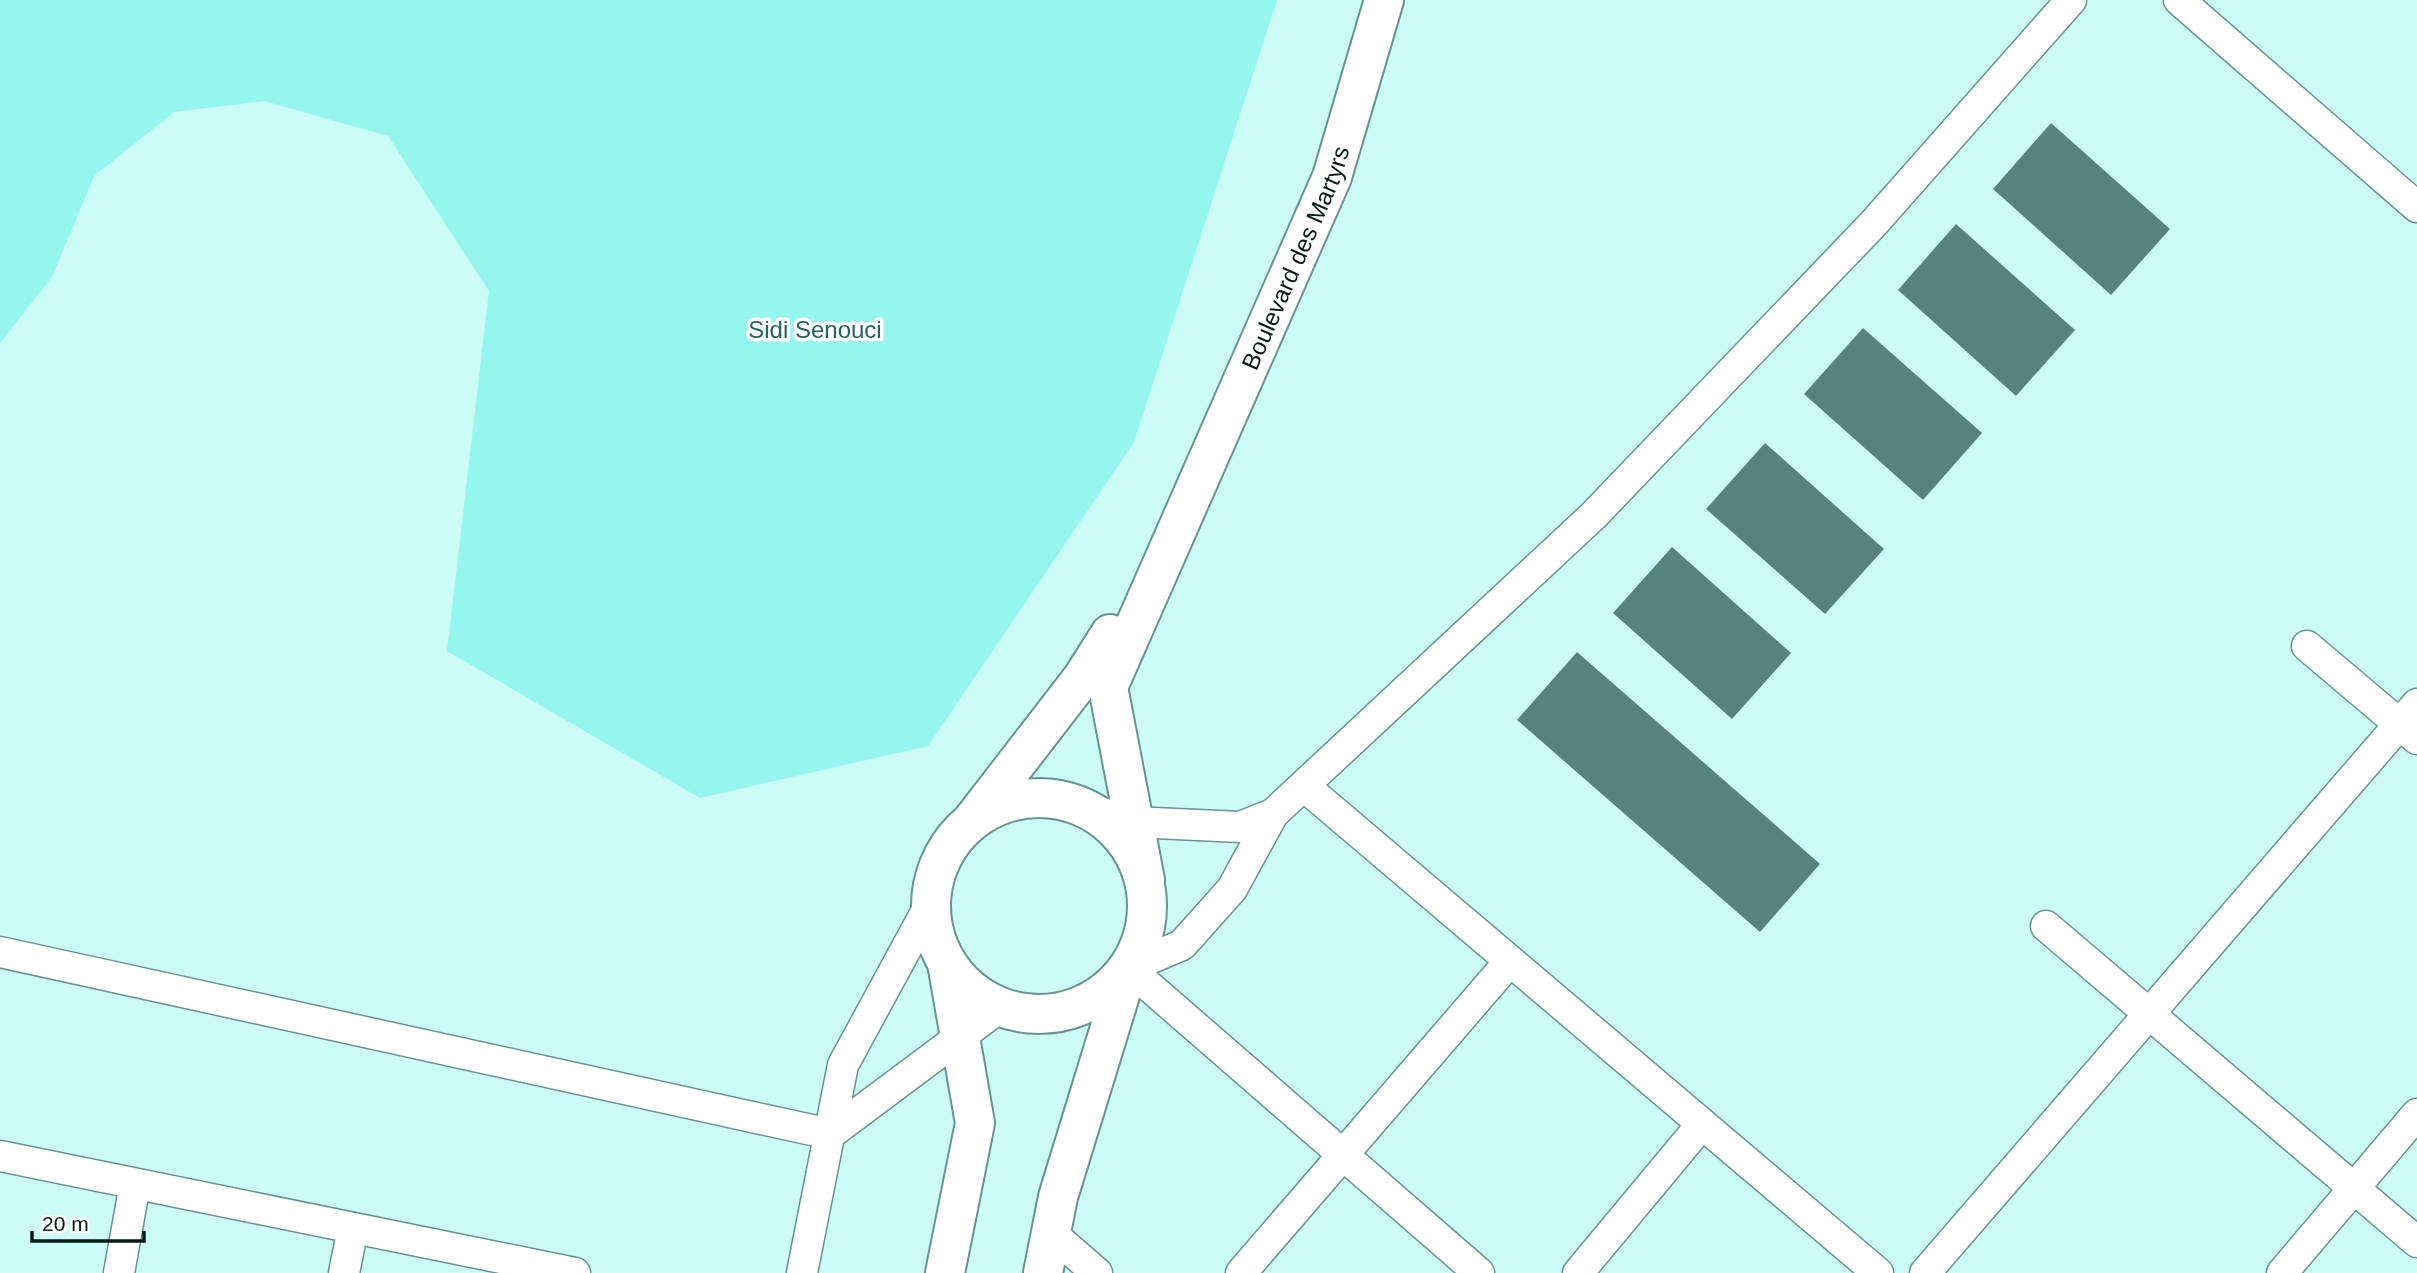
<svg xmlns="http://www.w3.org/2000/svg" width="2417" height="1273" viewBox="0 0 2417 1273" font-family="Helvetica,sans-serif">
  <style>
    .green { fill: #94f6ed }
    .building { fill: #57837f }
    .lines { fill: none; stroke-linecap: round; stroke-linejoin: round }
    .minor-casing { stroke: #67948f; stroke-width: 33 }
    .primary-casing { stroke: #67948f; stroke-width: 42 }
    .trunk-casing { stroke: #67948f; stroke-width: 42 }
    .minor { stroke: #fff; stroke-width: 30 }
    .primary { stroke: #fff; stroke-width: 38 }
    .trunk { stroke: #fff; stroke-width: 38 }
    .labels { text-anchor: middle; dominant-baseline: central; stroke-width: 7; stroke-linejoin: round; paint-order: stroke }
    .street-label { font-size: 24px; fill: #071917; stroke: #fff }
    .park-label { font-size: 24px; fill: #26635e; stroke: #fff }
  </style>
  <rect width="100%" height="100%" fill="#ccfcf6"/>
  <path class="green" d="M0 0H1277L1134 442 928 746 700 798 447 651 489 291 388 136 264 101 174 112 94 176 52 277 0 343Z"/>
  <g class="building">
    <path d="M2051 123 2170 229 2111 295 1993 189Z"/>
    <path d="M1956 224 2075 330 2016 396 1898 290Z"/>
    <path d="M1863 328 1982 433 1923 500 1804 394Z"/>
    <path d="M1765 443 1884 549 1825 614 1706 509Z"/>
    <path d="M1672 547 1791 653 1732 719 1613 613Z"/>
    <path d="M1577 652 1820 864 1760 932 1517 720Z"/>
  </g>
  <g class="lines">
    <defs>
      <g id="minor">
        <path d="M2179 0 2417 207"/>
        <path d="M2307 646 2417 739"/>
        <path d="M1304 786 1878 1273"/>
        <path d="M1088 809 1133 822 1240 827 1273 814"/>
        <path d="M2046 926 2417 1242"/>
        <path d="M0 952 830 1134 1000 1007"/>
        <path d="M0 1156 575 1273"/>
        <path d="M1051 1233 1097 1273"/>
        <path d="M119 1273 135 1184"/>
        <path d="M344 1273 353 1228"/>
        <path d="M802 1273 843 1065 931 903"/>
        <path d="M1241 1273 1510 961"/>
        <path d="M1479 1273 1128 968 1182 945 1232 889 1273 814 1594 515 1874 223 2071 0"/>
        <path d="M1578 1273 1702 1124"/>
        <path d="M1925 1273 2417 704"/>
        <path d="M2282 1273 2417 1114"/>
      </g>
      <g id="primary">
        <path d="M971 822 1083 677 1110 634"/>
        <path id="s1" d="M1145 880 1108 687 1332 177 1384 0"/>
      </g>
      <g id="trunk">
        <circle cx="1039" cy="906" r="108"/>
        <path d="M945 1273 975 1123 947 963"/>
        <path d="M1043 1273 1058 1197 1128 969"/>
      </g>
    </defs>
    <use href="#minor" class="minor-casing"/>
    <use href="#primary" class="primary-casing"/>
    <use href="#trunk" class="trunk-casing"/>
    <use href="#minor" class="minor"/>
    <use href="#primary" class="primary"/>
    <use href="#trunk" class="trunk"/>
  </g>
  <g class="labels">
    <g class="street-label">
      <text stroke="none"><textPath href="#s1" startOffset="665">Boulevard des Martyrs</textPath></text>
    </g>
    <g class="park-label">
      <text x="815" y="329">Sidi Senouci</text>
    </g>
  </g>
  <path d="M32 1231v10h112v-10" fill="none" stroke="#071917" stroke-width="3.5"/>
  <text x="42" y="1231" font-size="21" fill="#071917" stroke="#ffffff" stroke-width="5" paint-order="stroke">20 m</text>
</svg>
